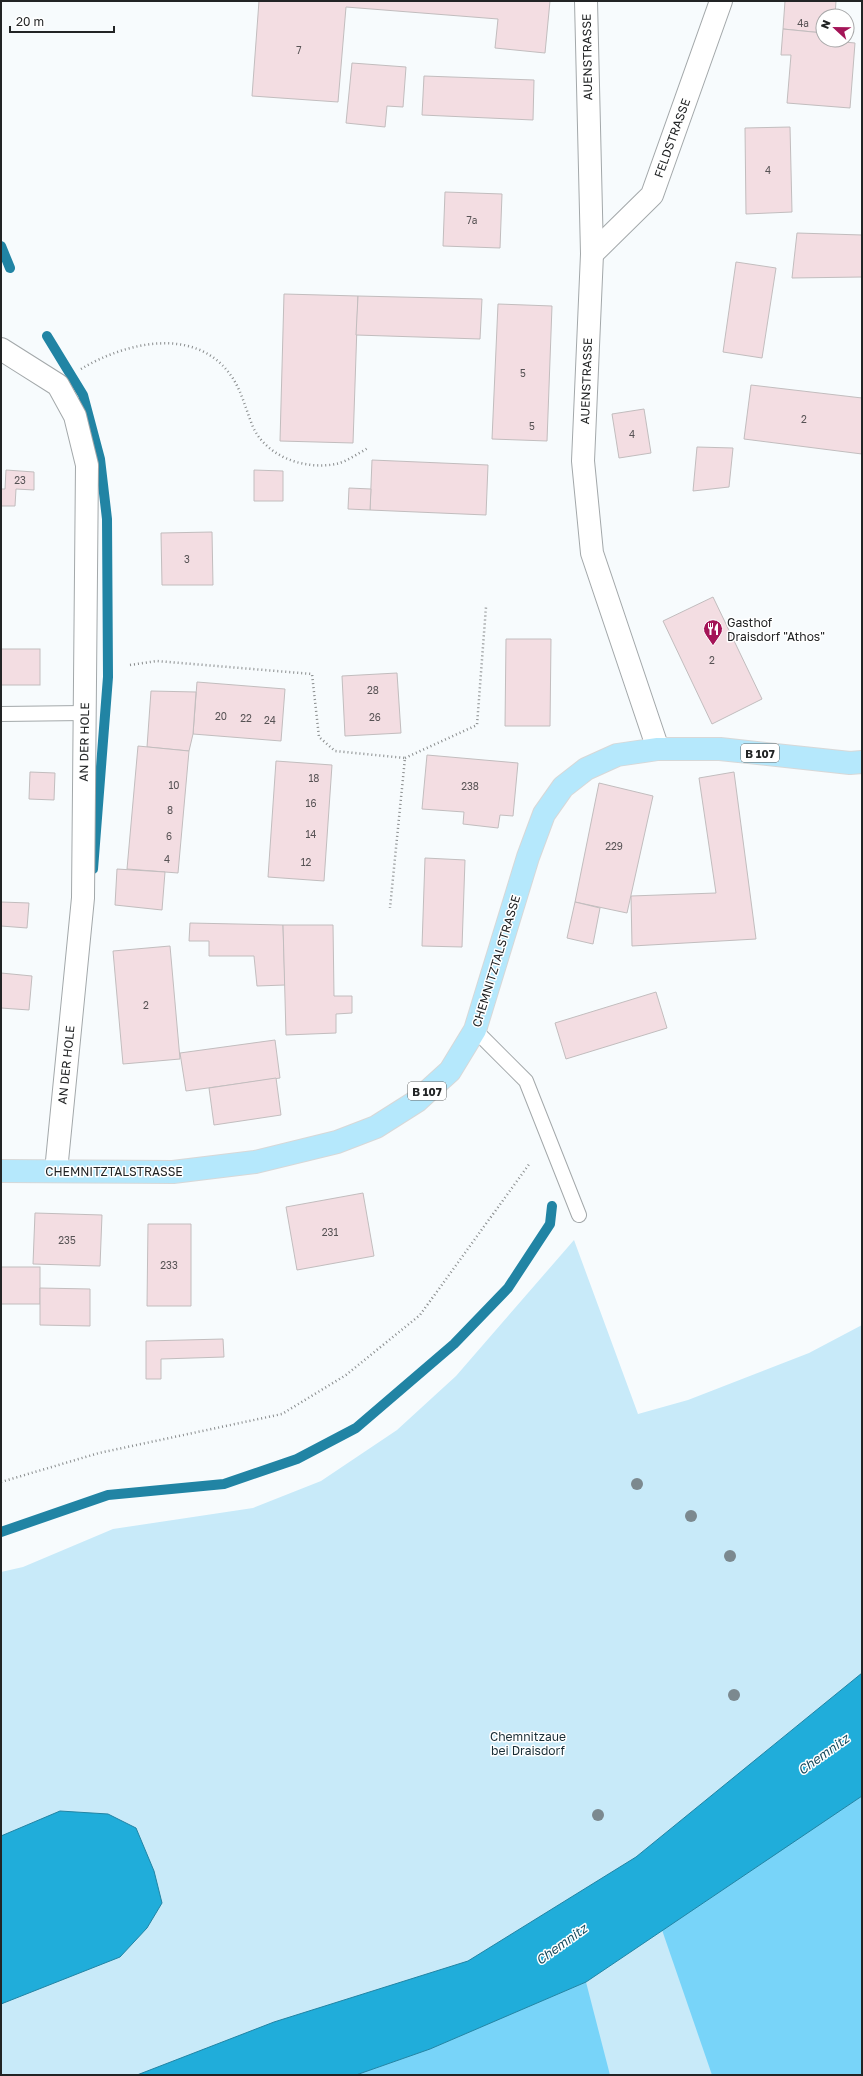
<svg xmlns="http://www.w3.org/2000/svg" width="863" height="2076" viewBox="0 0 863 2076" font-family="'Golos Text',sans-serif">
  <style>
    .green { fill: #c8eaf9 }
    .forest { fill: #78d4f9 }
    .water { fill: #20adda; stroke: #2184a4 }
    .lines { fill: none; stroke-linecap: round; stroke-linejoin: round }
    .stream { stroke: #2184a4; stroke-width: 10 }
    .building { fill: #f3dde2; stroke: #c2bdbe }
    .lane-casing { stroke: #a3a8aa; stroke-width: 16 }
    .street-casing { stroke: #a3a8aa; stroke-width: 24 }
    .primary-casing { stroke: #d7d8d8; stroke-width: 24 }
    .path { stroke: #898c8d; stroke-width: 2.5; stroke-dasharray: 1 3; stroke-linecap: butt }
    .lane { stroke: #fff; stroke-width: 14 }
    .street { stroke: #fff; stroke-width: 22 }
    .primary { stroke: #b5e8fc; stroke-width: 22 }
    .tree { fill: #7c898f }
    .labels { text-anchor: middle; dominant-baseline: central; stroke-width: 3; stroke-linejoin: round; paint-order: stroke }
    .number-label { font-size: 10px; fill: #565254 }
    .shield { fill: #fff; stroke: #646666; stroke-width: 1 }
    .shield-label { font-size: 11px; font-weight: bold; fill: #222425 }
    .street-label { font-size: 12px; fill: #222425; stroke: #fff }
    .poi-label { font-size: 12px; fill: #222425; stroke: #fff; text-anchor: start }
    .park-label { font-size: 12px; fill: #172c35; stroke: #fff }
    .water-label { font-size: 13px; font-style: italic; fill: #194d60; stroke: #fff }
  </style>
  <rect width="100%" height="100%" fill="#f7fbfd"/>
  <path class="green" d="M574 1240 638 1414 688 1400 809 1353 862 1325V2075H1V1572L23 1567 113 1529 253 1508 321 1481 397 1430 456 1376Z"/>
  <g class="forest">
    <path d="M862 1796 861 2075H712L662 1930Z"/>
    <path d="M586 1982 610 2075H356L430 2049Z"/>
  </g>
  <g class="water">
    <path d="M862 1673V1796L586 1982 430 2049 356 2075H137L274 2022 468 1961 636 1857Z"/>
    <path d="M60 1811 108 1814 136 1828 154 1871 162 1903 147 1928 120 1957 1 2004V1836Z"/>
  </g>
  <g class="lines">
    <g class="stream">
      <path d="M1 246 10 268"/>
      <path d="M47 336 83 395 100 459 107 519 108 677 93 869"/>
      <path d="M1 1532 108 1495 224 1484 297 1459 356 1428 454 1344 508 1288 550 1224 552 1206"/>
    </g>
  </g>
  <g class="building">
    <path d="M259 1H550L545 53 495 48 498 19 346 7 338 102 252 96Z"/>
    <path d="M785 1H836L835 16H823V33L783 29Z"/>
    <path d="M783 29 823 33V40L855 43 850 108 787 103 791 55H781Z"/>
    <path d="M352 63 406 67 403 107 387 106 385 127 346 123Z"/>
    <path d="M424 76 534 80 533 120 422 115Z"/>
    <path d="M790 127 792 212 746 214 745 128Z"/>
    <path d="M445 192 502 194 500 248 443 246Z"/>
    <path d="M797 233 862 235V277L792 278Z"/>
    <path d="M736 262 776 268 762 358 723 352Z"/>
    <path d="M284 294 358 296 353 443 280 441Z"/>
    <path d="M358 296 482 299 480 339 356 335Z"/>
    <path d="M498 304 552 306 547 441 492 439Z"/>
    <path d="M751 385 862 398V454L744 439Z"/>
    <path d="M644 409 651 453 619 458 612 414Z"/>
    <path d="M697 447 733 448 729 487 693 491Z"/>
    <path d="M372 460 488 465 486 515 370 510Z"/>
    <path d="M6 470 34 472V490L16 489 15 506H1V489H5Z"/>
    <path d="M254 470 283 471V501H254Z"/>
    <path d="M349 488 371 489 370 510 348 509Z"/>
    <path d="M212 532 213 585H162L161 533Z"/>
    <path d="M713 597 762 699 712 724 663 621Z"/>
    <path d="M506 639H551L550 726H505Z"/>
    <rect x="1" y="649" width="39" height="36"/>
    <path d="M397 673 401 733 345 736 342 676Z"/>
    <path d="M197 682 285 689 281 741 193 734Z"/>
    <path d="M151 691 196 692 193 734 189 751 147 747Z"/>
    <path d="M138 746 189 751 178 873 127 869Z"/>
    <path d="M427 755 518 763 513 816 500 815 498 828 463 824 464 812 422 809Z"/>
    <path d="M276 761 332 765 324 881 268 877Z"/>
    <path d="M30 772 55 773 54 800 29 799Z"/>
    <path d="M734 772 756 939 632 946 631 896 716 893 699 778Z"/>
    <path d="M599 783 653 796 627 913 575 902Z"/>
    <path d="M425 858 465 860 462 947 422 946Z"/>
    <path d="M117 869 165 872 162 910 115 905Z"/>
    <path d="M1 902 29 903 27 928 1 926Z"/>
    <path d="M575 902 600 908 593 944 567 938Z"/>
    <path d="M190 923 283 925 285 985 257 986 254 956H209V941H189Z"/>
    <path d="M283 925H333L334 996H352V1013L336 1014V1033L286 1035Z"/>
    <path d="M170 946 180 1059 123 1064 113 951Z"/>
    <path d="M1 973 32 976 29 1010 1 1008Z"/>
    <path d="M656 992 667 1028 566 1059 555 1023Z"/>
    <path d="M275 1040 280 1078 186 1091 180 1053Z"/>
    <path d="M276 1078 281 1115 214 1125 209 1088Z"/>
    <path d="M363 1193 374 1256 297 1270 286 1207Z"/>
    <path d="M35 1213 102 1215 100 1266 33 1264Z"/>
    <path d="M148 1224H191V1306H147Z"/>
    <rect x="1" y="1267" width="39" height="37"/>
    <path d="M40 1288 90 1289V1326L40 1325Z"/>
    <path d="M223 1339 224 1357 161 1359V1379H146V1341Z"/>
  </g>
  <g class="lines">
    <defs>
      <g id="lane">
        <path d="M1 714 84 713"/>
        <path d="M475 1030 526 1081 579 1215"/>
      </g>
      <g id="street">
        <path d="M586 1 592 254 583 461 592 553 658 749"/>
        <path d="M592 254 652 195 721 1"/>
        <path d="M1 349 58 385 75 416 87 465 83 898 56 1171"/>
      </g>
      <path id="primary" d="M1 1171 173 1172 255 1162 337 1142 376 1127 417 1101 450 1071 475 1030 528 857 544 814 563 787 586 769 617 755 658 749H720L850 763 862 762"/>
    </defs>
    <use href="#lane" class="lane-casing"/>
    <use href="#street" class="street-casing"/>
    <use href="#primary" class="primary-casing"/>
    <g class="path">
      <path d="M81 369C126 342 197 325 232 377 242 392 246 410 253 427 267 457 304 470 336 464 346 462 359 453 368 448"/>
      <path d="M130 665 157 661 312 674 319 737 335 751 405 758 390 908"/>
      <path d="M405 758 477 725 486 607"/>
      <path d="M1 1482 99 1453 282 1414 346 1375 420 1315 530 1163"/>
    </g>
    <use href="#lane" class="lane"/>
    <use href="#street" class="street"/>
    <use href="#primary" class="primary"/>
  </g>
  <g class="tree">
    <circle cx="637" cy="1484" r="6"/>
    <circle cx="691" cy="1516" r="6"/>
    <circle cx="730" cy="1556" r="6"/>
    <circle cx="734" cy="1695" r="6"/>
    <circle cx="598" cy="1815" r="6"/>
  </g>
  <defs>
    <symbol id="restaurant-pin" viewBox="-11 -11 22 30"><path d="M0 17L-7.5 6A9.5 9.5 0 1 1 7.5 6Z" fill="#a41457" stroke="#fff"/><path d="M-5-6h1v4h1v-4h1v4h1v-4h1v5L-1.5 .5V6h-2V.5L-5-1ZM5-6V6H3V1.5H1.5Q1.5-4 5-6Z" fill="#fff"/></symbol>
  </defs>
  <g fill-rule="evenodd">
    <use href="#restaurant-pin" x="702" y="618" width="22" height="30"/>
  </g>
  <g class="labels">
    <g class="number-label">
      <text x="803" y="23">4a</text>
      <text x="299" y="50">7</text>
      <text x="768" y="170">4</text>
      <text x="472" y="220">7a</text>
      <text x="523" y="373">5</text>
      <text x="804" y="419">2</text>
      <text x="532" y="426">5</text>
      <text x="632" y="434">4</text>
      <text x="20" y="480">23</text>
      <text x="187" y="559">3</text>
      <text x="712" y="660">2</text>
      <text x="373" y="690">28</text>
      <text x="221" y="716">20</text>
      <text x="375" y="717">26</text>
      <text x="246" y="718">22</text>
      <text x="270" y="720">24</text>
      <text x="314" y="778">18</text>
      <text x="174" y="785">10</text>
      <text x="470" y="786">238</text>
      <text x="311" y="803">16</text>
      <text x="170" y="810">8</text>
      <text x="311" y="834">14</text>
      <text x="169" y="836">6</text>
      <text x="614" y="846">229</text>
      <text x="167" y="859">4</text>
      <text x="306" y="862">12</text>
      <text x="146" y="1005">2</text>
      <text x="330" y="1232">231</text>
      <text x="67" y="1240">235</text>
      <text x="169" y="1265">233</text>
    </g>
    <g class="shield">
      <rect x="741" y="744" width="38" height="18" rx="3"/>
      <rect x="408" y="1082" width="38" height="18" rx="3"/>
    </g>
    <g class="shield-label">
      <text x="760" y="753">B 107</text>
      <text x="427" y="1091">B 107</text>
    </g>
    <g class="street-label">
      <text transform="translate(587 57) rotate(-91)">AUENSTRASSE</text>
      <text transform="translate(672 138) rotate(-70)">FELDSTRASSE</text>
      <text transform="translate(586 381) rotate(-88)">AUENSTRASSE</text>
      <text transform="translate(84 742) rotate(-89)">AN DER HOLE</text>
      <text transform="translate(496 961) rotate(-73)">CHEMNITZTALSTRASSE</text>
      <text transform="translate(66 1065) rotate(-84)">AN DER HOLE</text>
      <text x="114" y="1171">CHEMNITZTALSTRASSE</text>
    </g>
    <g class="poi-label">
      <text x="727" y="622">Gasthof<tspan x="727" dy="14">Draisdorf "Athos"</tspan></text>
    </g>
    <g class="park-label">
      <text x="528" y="1736">Chemnitzaue<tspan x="528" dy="14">bei Draisdorf</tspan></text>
    </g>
    <g class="water-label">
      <text transform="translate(823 1754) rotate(-36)">Chemnitz</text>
      <text transform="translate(561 1944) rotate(-36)">Chemnitz</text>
    </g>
  </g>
  <rect width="863" height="2076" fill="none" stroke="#222425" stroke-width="4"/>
  <g transform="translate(835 28) rotate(292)"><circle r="19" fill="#ffffff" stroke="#a7a7a8"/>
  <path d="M0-3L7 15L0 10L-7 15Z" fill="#a41457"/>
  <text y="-6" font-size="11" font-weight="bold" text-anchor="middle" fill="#222425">N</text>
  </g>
  <path d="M10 26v6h104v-6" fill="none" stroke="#222425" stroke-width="2"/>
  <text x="16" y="26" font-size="12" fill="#222425" stroke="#ffffff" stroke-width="3" paint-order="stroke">20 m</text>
</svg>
